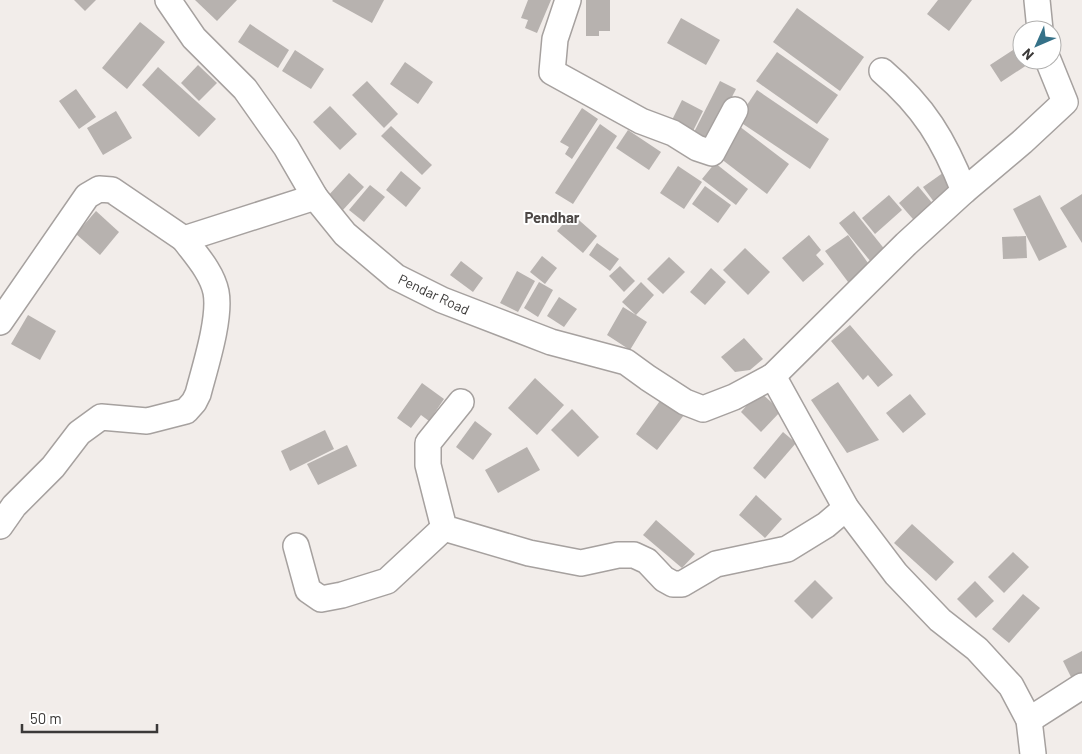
<svg xmlns="http://www.w3.org/2000/svg" width="1082" height="754" viewBox="0 0 1082 754" font-family="Barlow,sans-serif">
  <style>
    .building { fill: #b7b2af }
    .lines { fill: none; stroke-linecap: round; stroke-linejoin: round }
    .minor-casing { stroke: #a6a19f; stroke-width: 28 }
    .minor { stroke: #fff; stroke-width: 25 }
    .labels { text-anchor: middle; dominant-baseline: central; stroke-width: 4; stroke-linejoin: round; paint-order: stroke }
    .street-label { font-size: 14px; fill: #3b3938; stroke: #fff }
    .neighbourhood-label { font-size: 15px; font-weight: bold; fill: #4d4846; stroke: #fff }
  </style>
  <rect width="100%" height="100%" fill="#f2edea"/>
  <g class="building">
    <path d="M74 0H96L85 11Z"/>
    <path d="M195 0H237L217 21Z"/>
    <path d="M333 0H384L372 23 332 1Z"/>
    <path d="M528 0H551L537 33 525 28 528 20 521 18Z"/>
    <path d="M586 0H610V31H599V36H586Z"/>
    <path d="M938 0H972L949 31 927 14Z"/>
    <path d="M797 8 864 57 840 91 773 42Z"/>
    <path d="M681 18 720 40 706 65 667 43Z"/>
    <path d="M140 22 165 42 127 89 102 68Z"/>
    <path d="M250 24 289 50 278 68 238 42Z"/>
    <path d="M1019 46 1022 50V60H1029L1030 63 1001 82 990 65Z"/>
    <path d="M295 50 324 69 311 89 282 71Z"/>
    <path d="M777 52 838 95 817 124 756 81Z"/>
    <path d="M405 62 433 82 418 104 390 84Z"/>
    <path d="M198 65 217 83 199 101 181 83Z"/>
    <path d="M158 67 216 119 199 137 142 85Z"/>
    <path d="M367 81 398 114 384 128 352 95Z"/>
    <path d="M720 81 736 89 706 148 690 140Z"/>
    <path d="M76 89 96 117 79 129 59 101Z"/>
    <path d="M757 90 829 139 810 169 737 120Z"/>
    <path d="M682 100 703 111 690 137 669 126Z"/>
    <path d="M330 106 357 134 340 150 313 122Z"/>
    <path d="M582 108 598 119 572 159 565 154 569 147 560 142Z"/>
    <path d="M116 111 132 138 103 155 87 128Z"/>
    <path d="M600 124 617 136 573 204 555 193Z"/>
    <path d="M391 126 432 165 422 175 381 136Z"/>
    <path d="M739 126 789 164 767 194 716 155Z"/>
    <path d="M628 130 661 152 649 170 616 148Z"/>
    <path d="M715 163 748 189 736 205 702 179Z"/>
    <path d="M678 166 702 182 684 209 660 193Z"/>
    <path d="M947 170 961 189 937 206 923 187Z"/>
    <path d="M401 171 421 188 406 207 386 190Z"/>
    <path d="M349 173 364 187 342 211 327 197Z"/>
    <path d="M370 185 385 197 364 222 349 210Z"/>
    <path d="M705 186 731 205 718 223 692 204Z"/>
    <path d="M918 186 938 210 919 226 899 203Z"/>
    <path d="M1082 194V243L1060 208Z"/>
    <path d="M889 195 902 210 875 234 862 218Z"/>
    <path d="M1040 195 1067 247 1039 261 1013 209Z"/>
    <path d="M96 211 119 232 100 255 76 234Z"/>
    <path d="M854 211 890 256 876 268 839 223Z"/>
    <path d="M572 214 597 236 583 253 557 231Z"/>
    <path d="M809 235 821 250 816 255 824 264 803 282 782 258Z"/>
    <path d="M848 235 873 270 851 286 825 251Z"/>
    <path d="M1026 236 1027 258 1003 259 1002 237Z"/>
    <path d="M597 243 619 259 610 271 589 255Z"/>
    <path d="M745 248 770 272 748 295 723 270Z"/>
    <path d="M542 256 557 268 545 284 530 272Z"/>
    <path d="M669 257 685 272 663 294 647 279Z"/>
    <path d="M461 261 483 278 473 292 450 275Z"/>
    <path d="M620 266 635 281 624 292 609 276Z"/>
    <path d="M711 268 726 282 705 305 690 292Z"/>
    <path d="M517 271 535 281 518 312 500 303Z"/>
    <path d="M539 282 553 290 538 317 524 308Z"/>
    <path d="M641 282 654 295 636 315 647 322 630 350 607 335 623 307 636 315 622 302Z"/>
    <path d="M559 297 577 309 564 327 547 316Z"/>
    <path d="M28 315 56 331 40 360 11 344Z"/>
    <path d="M850 325 893 375 878 387 868 375 863 380 831 341Z"/>
    <path d="M744 338 763 359 750 370 735 372 721 357Z"/>
    <path d="M535 378 564 405 537 435 508 408Z"/>
    <path d="M838 382 879 440 847 453 811 400Z"/>
    <path d="M422 383 444 399 429 421 421 415 411 428 397 418Z"/>
    <path d="M759 391 781 411 761 432 741 412Z"/>
    <path d="M910 394 926 414 903 433 886 413Z"/>
    <path d="M662 398 684 415 657 450 636 434Z"/>
    <path d="M572 409 599 437 578 457 551 430Z"/>
    <path d="M475 421 492 434 473 460 456 447Z"/>
    <path d="M325 430 334 449 290 471 281 451Z"/>
    <path d="M783 432 796 443 765 479 753 468Z"/>
    <path d="M347 445 357 466 318 485 307 464Z"/>
    <path d="M527 447 540 470 498 493 485 470Z"/>
    <path d="M756 495 782 519 765 538 739 515Z"/>
    <path d="M656 520 695 554 682 568 643 535Z"/>
    <path d="M912 524 954 562 936 581 894 543Z"/>
    <path d="M1013 552 1029 567 1004 593 988 577Z"/>
    <path d="M815 580 833 598 812 619 794 601Z"/>
    <path d="M975 581 994 601 976 618 957 599Z"/>
    <path d="M1023 594 1040 608 1009 643 992 629Z"/>
    <path d="M1082 651V676L1073 681 1063 661Z"/>
  </g>
  <g class="lines">
    <defs>
      <g id="minor">
        <path d="M168 0 194 38 245 89 286 147 315 197 345 234 396 277 442 300 551 342 626 362 648 378 685 402 703 409 734 397 773 376 906 244 964 191 1022 142 1065 102 1048 60"/>
        <path d="M568 0 555 39 552 72 641 121 673 133 697 148 712 153 735 110"/>
        <path d="M1037 0 1040 30"/>
        <path d="M882 71C924 107 944 140 964 191"/>
        <path d="M0 322 87 196 99 189 112 190 184 239 315 197"/>
        <path d="M773 376 846 508 896 574 940 620 977 649 1011 686 1029 720 1033 754"/>
        <path d="M461 402 428 443V465L444 528 529 553 581 563 618 555H634L647 561 664 579 673 584H682L716 564 787 549 826 525 846 508"/>
        <path d="M0 526 14 506 53 467 79 433 101 417 147 421 186 411 194 402 198 394C205 367 221 318 216 292 212 272 195 254 184 239"/>
        <path d="M296 546 308 590 321 599 342 595 387 581 444 528"/>
        <path d="M1029 720 1082 686"/>
      </g>
    </defs>
    <use href="#minor" class="minor-casing"/>
    <use href="#minor" class="minor"/>
  </g>
  <g class="labels">
    <g class="street-label">
      <text transform="translate(434 294) rotate(25)">Pendar Road</text>
    </g>
    <g class="neighbourhood-label">
      <text x="552" y="217">Pendhar</text>
    </g>
  </g>
  <g transform="translate(1037 45) rotate(225)"><circle r="24" fill="#ffffff" stroke="#b1b0af"/>
  <path d="M0-4L9 19L0 12L-9 19Z" fill="#357188"/>
  <text y="-8" font-size="14" font-weight="bold" text-anchor="middle" fill="#3b3938">N</text>
  </g>
  <path d="M22 724v8h135v-8" fill="none" stroke="#3b3938" stroke-width="2.5"/>
  <text x="30" y="724" font-size="15" fill="#3b3938" stroke="#ffffff" stroke-width="4" paint-order="stroke">50 m</text>
</svg>
